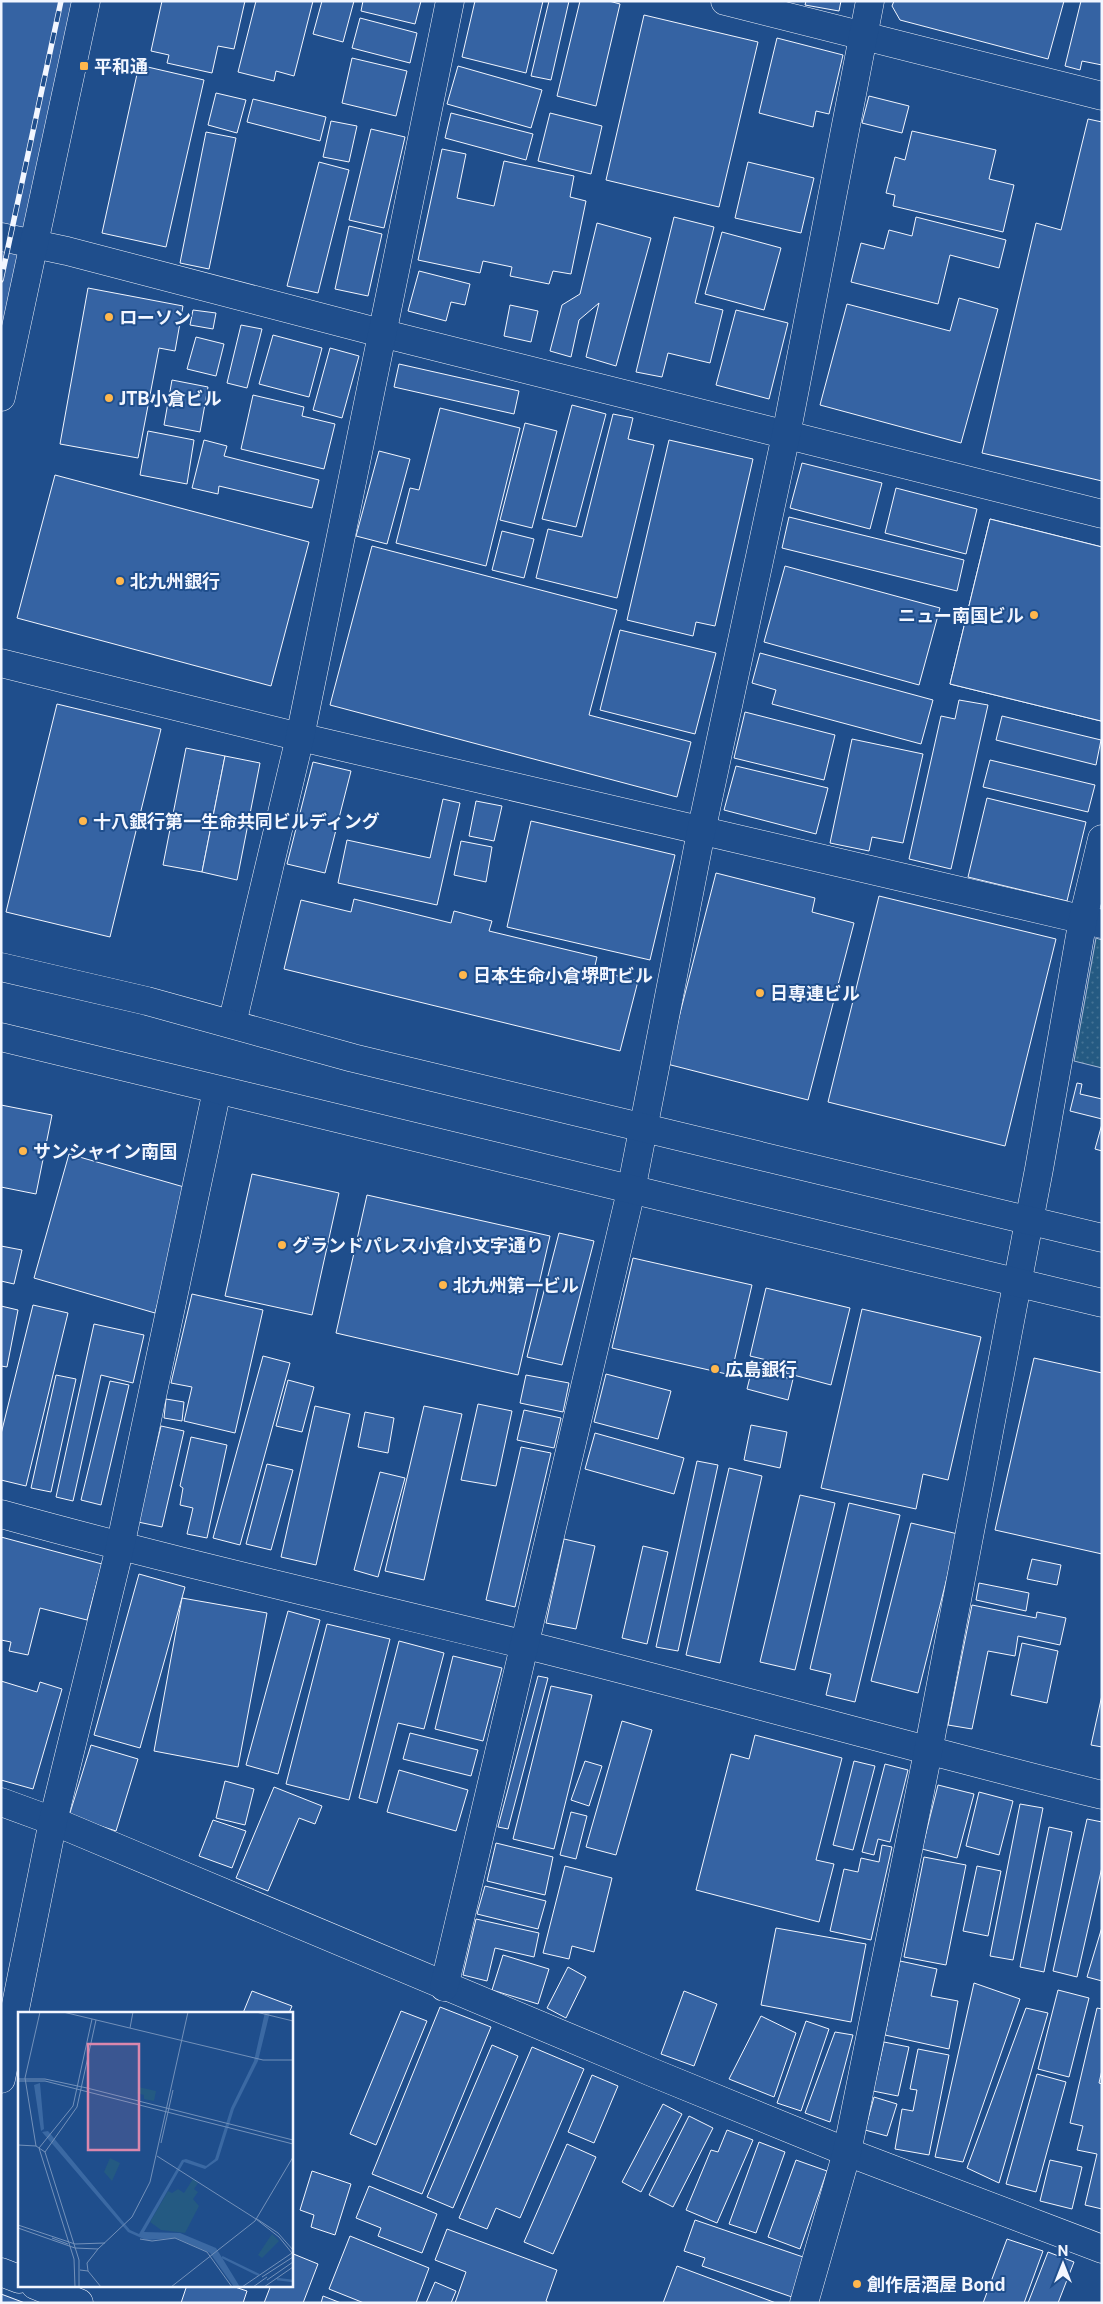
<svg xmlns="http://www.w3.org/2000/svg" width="1103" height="2304" viewBox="0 0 1103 2304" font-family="'Public Sans','Noto Sans JP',sans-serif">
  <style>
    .green { fill: url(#green-dots); stroke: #a8bbd7 }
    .building { fill: #3563a3; stroke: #f2f6ff }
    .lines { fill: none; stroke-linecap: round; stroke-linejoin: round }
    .street-casing { stroke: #f2f6ff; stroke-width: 29 }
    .secondary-casing { stroke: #f2f6ff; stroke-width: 29 }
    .street { stroke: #1f4e8c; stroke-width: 28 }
    .secondary { stroke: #1f4e8c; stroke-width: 28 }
    .rail-casing { stroke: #f2f6ff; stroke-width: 5.5 }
    .rail { stroke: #1f4e8c; stroke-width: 4; stroke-dasharray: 11; stroke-linecap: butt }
    .poi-dot { fill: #ffb74d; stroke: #1f4e8c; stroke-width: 2 }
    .labels { text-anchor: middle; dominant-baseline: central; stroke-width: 4; stroke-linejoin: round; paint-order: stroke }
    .poi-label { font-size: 18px; font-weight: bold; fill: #f2f6ff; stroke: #1f4e8c; text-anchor: start }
    .inset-river { fill: none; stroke: #3b69a3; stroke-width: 2.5 }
    .inset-road { fill: none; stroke: #7391ba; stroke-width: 1 }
    .view { fill: #da87ad; fill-opacity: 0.15; stroke: #da87ad; stroke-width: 2.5 }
    .inset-edge { fill: none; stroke: #f2f6ff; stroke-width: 2.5 }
  </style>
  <defs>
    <pattern id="green-dots" width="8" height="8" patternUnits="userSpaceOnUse" patternTransform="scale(1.25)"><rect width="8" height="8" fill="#245a82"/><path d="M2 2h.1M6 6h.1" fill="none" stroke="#447295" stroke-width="1.8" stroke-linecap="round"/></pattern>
  </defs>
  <rect width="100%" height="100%" fill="#1f4e8c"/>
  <path class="green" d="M1096 938 1102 940V1068L1074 1061Z"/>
  <g class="building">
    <path d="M1 1H75L1 365Z"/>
    <path d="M162 1H245L234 49 218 46 212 73 167 63 169 55 151 51Z"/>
    <path d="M256 1H313L294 76 276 71 274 81 238 72Z"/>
    <path d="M322 1H354L343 42 313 34Z"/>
    <path d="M363 1H421L415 24 361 11Z"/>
    <path d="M475 1H543L526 73 462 57Z"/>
    <path d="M549 1H569L551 80 531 76Z"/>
    <path d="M580 1H609L620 4 596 106 557 96Z"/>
    <path d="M806 1H841L839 11 805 5Z"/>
    <path d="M894 1H1064L1048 59 900 20 892 6Z"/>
    <path d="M1081 1H1102V65L1082 61 1080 70 1065 66Z"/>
    <path d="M644 15 758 42 719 207 606 180Z"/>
    <path d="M360 18 417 33 410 63 352 48Z"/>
    <path d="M777 38 843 55 829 114 816 111 813 127 759 113Z"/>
    <path d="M352 58 407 71 396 116 342 103Z"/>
    <path d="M139 65 204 80 166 247 102 233Z"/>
    <path d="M458 66 542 90 531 128 447 104Z"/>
    <path d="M216 93 246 100 237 133 208 125Z"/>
    <path d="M869 96 909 106 902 133 862 123Z"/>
    <path d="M253 99 326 117 320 141 247 122Z"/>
    <path d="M451 113 533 134 526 160 445 138Z"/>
    <path d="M550 113 602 126 591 174 538 161Z"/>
    <path d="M1088 119 1102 122V481L982 453 1036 223 1061 230Z"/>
    <path d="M331 121 357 126 349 162 323 157Z"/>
    <path d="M371 129 405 137 384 228 349 220Z"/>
    <path d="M912 131 996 150 989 179 1014 185 1003 232 893 206 895 195 886 193 895 157 905 160Z"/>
    <path d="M206 132 236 138 209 269 180 263Z"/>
    <path d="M442 149 466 154 457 198 494 206 504 161 574 176 570 197 586 201 571 274 553 271 549 284 510 276 512 267 483 261 480 273 418 260Z"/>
    <path d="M319 162 349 170 318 293 287 286Z"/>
    <path d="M748 162 814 178 801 233 735 218Z"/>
    <path d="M674 217 714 227 695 303 723 310 710 363 668 353 662 377 636 372Z"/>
    <path d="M916 217 1006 240 999 268 950 255 938 304 851 282 861 243 884 249 889 230 912 236Z"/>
    <path d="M597 223 651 238 616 366 586 357 599 303 579 320 571 357 550 351 562 305 580 294Z"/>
    <path d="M349 226 382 234 368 296 335 289Z"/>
    <path d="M722 232 781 248 764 310 705 294Z"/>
    <path d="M419 271 470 284 465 305 451 302 446 321 408 311Z"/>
    <path d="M88 288 183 306 175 351 159 348 138 458 60 444Z"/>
    <path d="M959 298 998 309 961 443 820 405 847 304 950 331Z"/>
    <path d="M510 305 538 311 531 342 504 336Z"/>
    <path d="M193 310 216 313 213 329 190 325Z"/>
    <path d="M736 310 788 323 769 399 716 385Z"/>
    <path d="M241 325 262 329 247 388 227 383Z"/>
    <path d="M273 335 322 348 309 397 259 384Z"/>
    <path d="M196 337 224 344 216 376 187 369Z"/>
    <path d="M330 348 359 356 342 418 313 410Z"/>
    <path d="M399 364 519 391 514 414 394 387Z"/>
    <path d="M172 380 208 387 200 432 164 425Z"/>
    <path d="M253 395 304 407 302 416 335 424 324 469 241 449Z"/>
    <path d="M572 405 606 414 576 527 542 519Z"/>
    <path d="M440 408 520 428 486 566 396 543 410 488 419 490Z"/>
    <path d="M613 414 633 418 628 439 654 445 617 598 536 578 548 529 582 537Z"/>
    <path d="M525 423 557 431 532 528 500 520Z"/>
    <path d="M148 431 194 440 187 484 140 475Z"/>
    <path d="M204 440 227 446 224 456 319 480 312 508 219 486 218 494 192 488Z"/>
    <path d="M669 440 753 459 715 626 696 622 693 636 627 620Z"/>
    <path d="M379 451 410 459 387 544 356 536Z"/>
    <path d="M802 463 882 483 870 529 790 508Z"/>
    <path d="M55 475 309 542 271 686 17 618Z"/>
    <path d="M896 488 977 509 966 554 885 533Z"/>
    <path d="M789 517 964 560 957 591 782 548Z"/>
    <path d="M990 519 1102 547 1101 721 950 684Z"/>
    <path d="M990 519 1102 547 1101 721 950 684Z"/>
    <path d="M502 531 534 539 524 578 492 570Z"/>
    <path d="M372 546 617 610 589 715 691 742 677 797 330 705Z"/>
    <path d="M785 566 940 608 919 685 764 642Z"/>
    <path d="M620 630 716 653 695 734 600 710Z"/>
    <path d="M760 653 933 700 921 744 772 704 776 690 752 683Z"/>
    <path d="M959 700 988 705 951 869 909 859 941 716 955 719Z"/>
    <path d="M57 704 161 729 110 937 6 912Z"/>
    <path d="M745 712 835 735 824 780 734 758Z"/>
    <path d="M1002 716 1101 740 1096 765 996 740Z"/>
    <path d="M852 739 923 754 903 843 872 837 869 851 830 843Z"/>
    <path d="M186 748 225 756 202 872 163 865Z"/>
    <path d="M225 756 260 763 237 880 202 872Z"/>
    <path d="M990 760 1095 785 1088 812 983 787Z"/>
    <path d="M313 762 351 771 325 873 287 864Z"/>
    <path d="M736 766 828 788 816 834 724 810Z"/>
    <path d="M987 798 1086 822 1067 901 968 877Z"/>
    <path d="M443 799 460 803 437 905 338 883 347 840 430 858Z"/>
    <path d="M476 801 502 806 494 841 469 836Z"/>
    <path d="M531 821 675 855 650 960 507 927Z"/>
    <path d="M461 841 492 847 486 882 454 875Z"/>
    <path d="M716 873 815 898 812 912 854 923 808 1100 667 1064Z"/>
    <path d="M879 896 1056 939 1005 1146 828 1102Z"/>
    <path d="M354 899 451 923 454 911 492 921 489 931 597 957 594 970 638 981 620 1051 284 969 301 900 351 912Z"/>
    <path d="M1077 1083 1082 1084 1080 1094 1102 1099V1119L1070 1111Z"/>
    <path d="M1 1105 52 1115 36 1194 1 1187Z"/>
    <path d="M1102 1124V1151L1095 1149Z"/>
    <path d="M69 1154 191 1189 155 1313 34 1278Z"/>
    <path d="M252 1174 339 1193 312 1315 225 1296Z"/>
    <path d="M367 1195 550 1236 518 1375 336 1333Z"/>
    <path d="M559 1233 594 1241 562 1365 527 1357Z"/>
    <path d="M1 1246 22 1250 14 1284 1 1281Z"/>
    <path d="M633 1258 752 1285 731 1375 612 1348Z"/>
    <path d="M766 1288 850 1308 831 1385 786 1373 788 1365 750 1356Z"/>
    <path d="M192 1294 263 1310 235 1433 184 1421 192 1387 171 1383Z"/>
    <path d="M33 1305 68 1313 26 1486 1 1480V1434Z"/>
    <path d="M1 1306 18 1310 7 1367 1 1366Z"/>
    <path d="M862 1309 981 1337 948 1480 923 1474 916 1509 821 1488Z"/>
    <path d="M94 1324 144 1335 133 1383 101 1375 73 1501 56 1497Z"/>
    <path d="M263 1356 290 1363 240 1545 213 1538Z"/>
    <path d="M1034 1358 1102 1373V1554L995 1530Z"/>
    <path d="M754 1361 785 1369 782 1377 793 1379 788 1400 747 1389Z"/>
    <path d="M606 1374 671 1391 658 1439 594 1422Z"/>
    <path d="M56 1375 76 1379 51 1492 31 1488Z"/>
    <path d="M526 1375 569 1383 563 1412 520 1403Z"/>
    <path d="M288 1380 314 1387 302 1432 276 1426Z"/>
    <path d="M110 1381 129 1385 101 1505 81 1500Z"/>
    <path d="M166 1399 184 1402 182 1421 164 1418Z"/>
    <path d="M478 1404 512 1411 496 1486 461 1480Z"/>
    <path d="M315 1406 350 1414 316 1565 281 1557Z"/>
    <path d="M424 1406 462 1414 424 1580 385 1571Z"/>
    <path d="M524 1410 561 1418 554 1448 517 1440Z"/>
    <path d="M365 1412 394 1418 388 1453 358 1447Z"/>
    <path d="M751 1425 787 1432 780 1468 744 1460Z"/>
    <path d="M161 1426 184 1431 162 1527 138 1522Z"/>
    <path d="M595 1433 684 1458 674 1494 585 1469Z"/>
    <path d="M191 1437 227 1445 207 1538 187 1534 193 1508 180 1505 183 1488 180 1486Z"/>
    <path d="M521 1447 551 1453 515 1607 486 1600Z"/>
    <path d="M697 1461 718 1465 678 1651 656 1647Z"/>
    <path d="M267 1464 293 1470 271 1550 246 1544Z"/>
    <path d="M729 1468 762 1476 720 1663 686 1655Z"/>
    <path d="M380 1472 405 1478 378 1577 354 1570Z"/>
    <path d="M800 1495 835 1503 795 1670 760 1662Z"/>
    <path d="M849 1503 900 1515 855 1702 826 1695 831 1674 810 1669Z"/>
    <path d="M911 1523 958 1534 918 1693 871 1681Z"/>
    <path d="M1 1537 102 1564 87 1620 40 1608 28 1655 9 1651 11 1642 1 1640Z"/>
    <path d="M564 1539 595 1546 576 1629 546 1623Z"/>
    <path d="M643 1546 668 1552 647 1644 622 1638Z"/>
    <path d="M1032 1559 1061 1565 1057 1585 1027 1579Z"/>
    <path d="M139 1574 185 1587 140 1748 94 1735Z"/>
    <path d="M979 1583 1029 1593 1026 1611 976 1600Z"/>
    <path d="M182 1598 267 1613 238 1767 154 1751Z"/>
    <path d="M972 1605 1036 1618 1037 1612 1066 1618 1060 1645 1018 1636 1015 1656 988 1651 972 1729 948 1725Z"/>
    <path d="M288 1611 320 1620 278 1774 246 1765Z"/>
    <path d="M327 1624 390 1639 349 1800 286 1784Z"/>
    <path d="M399 1641 444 1653 424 1729 398 1723 377 1803 359 1798Z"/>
    <path d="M1022 1643 1058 1651 1047 1703 1011 1695Z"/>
    <path d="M453 1656 502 1668 483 1741 435 1729Z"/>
    <path d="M538 1676 548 1678 508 1829 498 1827Z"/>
    <path d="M1 1681 37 1692 40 1682 62 1689 33 1789 1 1780Z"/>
    <path d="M551 1686 592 1695 554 1849 513 1839Z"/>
    <path d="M1102 1695V1747L1091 1745Z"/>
    <path d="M622 1721 652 1730 616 1855 586 1847Z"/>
    <path d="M410 1733 478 1750 471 1776 403 1759Z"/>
    <path d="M755 1735 842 1758 816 1860 834 1864 819 1922 696 1890 731 1754 749 1759Z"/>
    <path d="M91 1745 138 1759 116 1831 69 1816Z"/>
    <path d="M585 1761 602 1766 589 1806 571 1800Z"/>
    <path d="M854 1761 875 1766 853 1850 833 1845Z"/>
    <path d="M885 1764 908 1770 890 1842 878 1839 874 1855 862 1852Z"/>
    <path d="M399 1770 468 1790 456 1831 387 1812Z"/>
    <path d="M225 1781 254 1789 245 1825 216 1818Z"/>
    <path d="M938 1785 974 1794 957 1858 922 1849Z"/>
    <path d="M274 1787 322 1806 315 1824 299 1818 268 1891 236 1878Z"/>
    <path d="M979 1792 1013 1801 999 1855 966 1846Z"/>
    <path d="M1020 1804 1043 1808 1013 1960 990 1956Z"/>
    <path d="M571 1812 587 1816 576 1859 560 1855Z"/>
    <path d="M1087 1819 1102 1822V1867L1077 1977 1053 1971Z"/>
    <path d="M213 1820 246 1831 232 1868 199 1856Z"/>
    <path d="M1049 1827 1072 1832 1044 1972 1020 1967Z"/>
    <path d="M496 1843 553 1857 545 1895 487 1881Z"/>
    <path d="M882 1845 892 1847 871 1940 830 1931 844 1869 858 1872 861 1858 879 1862Z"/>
    <path d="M924 1857 966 1865 946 1965 904 1957Z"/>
    <path d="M565 1866 612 1878 594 1952 572 1946 569 1959 543 1953Z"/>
    <path d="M977 1866 1001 1871 988 1936 963 1931Z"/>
    <path d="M485 1886 546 1901 538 1929 477 1914Z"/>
    <path d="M476 1919 539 1933 534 1957 495 1948 487 1981 463 1975Z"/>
    <path d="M1102 1927V1981L1087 1977Z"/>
    <path d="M776 1928 866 1944 851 2022 761 2005Z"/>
    <path d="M503 1955 549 1969 538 2004 492 1990Z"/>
    <path d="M900 1961 937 1969 931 1996 958 2001 949 2049 885 2035Z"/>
    <path d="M568 1967 586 1977 566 2018 547 2008Z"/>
    <path d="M974 1983 1020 1999 963 2162 935 2157Z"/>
    <path d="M1058 1990 1089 1998 1069 2077 1038 2069Z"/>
    <path d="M252 1991 292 2006 289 2013H243Z"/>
    <path d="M684 1991 717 2004 694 2066 661 2054Z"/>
    <path d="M440 2007 491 2027 422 2194 372 2174Z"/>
    <path d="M1026 2008 1048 2013 999 2183 967 2168Z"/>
    <path d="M1097 2008 1102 2009V2070L1099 2083 1102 2084V2209L1085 2205 1097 2154 1077 2150 1083 2126 1070 2123Z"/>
    <path d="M401 2011 427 2021 376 2145 350 2134Z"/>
    <path d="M761 2016 796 2033 774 2097 729 2079Z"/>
    <path d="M806 2021 829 2029 801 2111 777 2103Z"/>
    <path d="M835 2032 853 2035 830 2122 805 2113Z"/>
    <path d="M884 2042 909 2047 898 2096 873 2091Z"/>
    <path d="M492 2045 518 2056 453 2208 427 2197Z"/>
    <path d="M532 2047 584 2069 520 2218 496 2208 487 2229 459 2218Z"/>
    <path d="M918 2049 949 2055 929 2155 895 2149 902 2109 913 2111 917 2090 910 2089Z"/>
    <path d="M1037 2074 1066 2082 1036 2192 1006 2184Z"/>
    <path d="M592 2075 618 2086 594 2143 568 2132Z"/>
    <path d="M874 2097 897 2104 887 2136 865 2130Z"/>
    <path d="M663 2104 682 2114 641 2192 622 2182Z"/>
    <path d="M689 2116 713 2128 673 2207 649 2195Z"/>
    <path d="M727 2130 753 2140 717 2223 686 2210 711 2150 718 2152Z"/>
    <path d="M759 2142 785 2152 756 2233 729 2224Z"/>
    <path d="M567 2144 596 2157 553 2254 524 2242Z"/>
    <path d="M796 2160 827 2171 800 2249 768 2237Z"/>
    <path d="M1050 2160 1082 2167 1072 2209 1040 2201Z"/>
    <path d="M312 2171 351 2184 335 2235 311 2227 314 2215 300 2210Z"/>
    <path d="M369 2186 437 2214 422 2253 378 2236 381 2228 356 2218Z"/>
    <path d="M695 2220 806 2258 792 2297 702 2266 705 2258 684 2251Z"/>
    <path d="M447 2229 557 2270 546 2301 549 2303H455L466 2272 435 2260Z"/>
    <path d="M350 2236 429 2268 416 2303H364L329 2289Z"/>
    <path d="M1007 2239 1043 2251 1024 2303H983Z"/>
    <path d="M1048 2252 1074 2262 1058 2303H1028Z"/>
    <path d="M291 2253 318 2264 303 2303H264L271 2285H291Z"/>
    <path d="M677 2266 776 2303H663Z"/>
    <path d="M435 2282 456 2291 451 2303H426Z"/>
    <path d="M187 2285H229L247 2291 243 2303H181Z"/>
    <path d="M1 2294 25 2303H1Z"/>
    <path d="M323 2296 341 2303H321Z"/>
  </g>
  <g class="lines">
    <defs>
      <g id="street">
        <path d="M725 1 1102 96"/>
        <path d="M1 237 67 251 381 333 1102 514"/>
        <path d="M1 663 300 737 1102 924"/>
        <path d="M232 1024 300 737 450 1"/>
        <path d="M1 1514C174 1562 348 1601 522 1644 716 1692 908 1747 1102 1795"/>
        <path d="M1 1802 53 1821 656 2074 847 2152 1102 2249"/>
        <path d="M444 1987 631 1191 701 832 786 435 870 1"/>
        <path d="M1 2079 53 1821 120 1547 217 1090"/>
        <path d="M1 2272 19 2279"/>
        <path d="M35 2285 79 2303"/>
        <path d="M804 2303 847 2152 928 1752 1039 1169 1083 919 1102 839"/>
      </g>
      <g id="secondary">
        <path d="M1 397 86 1"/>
        <path d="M1 967 147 1001 353 1058 1102 1238"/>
        <path d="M1 1037 1102 1303"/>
      </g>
    </defs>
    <use href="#street" class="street-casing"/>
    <use href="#secondary" class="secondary-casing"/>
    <use href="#street" class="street"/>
    <use href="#secondary" class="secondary"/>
    <defs>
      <path id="rail" d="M1 280 61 1"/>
    </defs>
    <use href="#rail" class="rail-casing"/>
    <use href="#rail" class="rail"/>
  </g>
  <g class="poi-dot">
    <rect x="79" y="61" width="10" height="10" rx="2.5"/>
    <circle cx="109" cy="317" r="5"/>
    <circle cx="109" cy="398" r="5"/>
    <circle cx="120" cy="581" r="5"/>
    <circle cx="1034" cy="615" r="5"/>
    <circle cx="83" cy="821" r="5"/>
    <circle cx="463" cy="975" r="5"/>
    <circle cx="760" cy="993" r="5"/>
    <circle cx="23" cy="1151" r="5"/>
    <circle cx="282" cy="1245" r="5"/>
    <circle cx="443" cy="1285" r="5"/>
    <circle cx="715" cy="1369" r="5"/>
    <circle cx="857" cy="2284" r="5"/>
  </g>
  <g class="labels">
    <g class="poi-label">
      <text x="94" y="66">平和通</text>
      <text x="119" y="317">ローソン</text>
      <text x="119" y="398">JTB小倉ビル</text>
      <text x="130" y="581">北九州銀行</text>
      <text x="1024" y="615" text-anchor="end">ニュー南国ビル</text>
      <text x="93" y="821">十八銀行第一生命共同ビルディング</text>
      <text x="473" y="975">日本生命小倉堺町ビル</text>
      <text x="770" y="993">日専連ビル</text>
      <text x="33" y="1151">サンシャイン南国</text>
      <text x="292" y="1245">グランドパレス小倉小文字通り</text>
      <text x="453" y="1285">北九州第一ビル</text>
      <text x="725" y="1369">広島銀行</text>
      <text x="867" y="2284">創作居酒屋 Bond</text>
    </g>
  </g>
  <g transform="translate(18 2012)">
    <rect width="275" height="275" fill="#1f4e8c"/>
    <path d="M120 75 138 79 136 89 126 87V83L119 81ZM92 146 102 151 94 169 86 160ZM175 167 180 171 176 177 180 180 175 187 181 194 167 221 143 218 132 210 150 179 154 181 160 177 166 181ZM254 222 261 229 244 246 240 243Z" fill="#245a82"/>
    <path d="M247 0H252L240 49 216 97 200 148 187 157 166 150 126 220 162 221 198 236 222 275H216L192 241 158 226 128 228 110 220 24 120 30 119 112 218 121 222 164 148 168 147 188 154 197 147 213 96 236 49ZM22 71 26 117 23 119 16 73Z" fill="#3b69a3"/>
    <path class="inset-river" d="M204 245 241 263M259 267 275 269"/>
    <path class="inset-road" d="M22 0 7 66 18 134 27 140 61 248V275M45 0 245 48H275M238 0 275 9M112 16 115 0M0 67H27L69 76 275 128M0 69H27L275 132M143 131 155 78M0 133 18 134M21 136 55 94 74 7M21 136 56 247 57 275M27 140 59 95 78 8M139 144 238 207 261 225 274 241M239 207 260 221 275 238M0 213 57 232 87 231M0 216 57 236 80 237 114 205 132 170 170 0M34 226 50 232M122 227 134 229 157 226 189 240 214 275M62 258 70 259 83 275M70 259 69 251 80 237M244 265 275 245M249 268 275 250M153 275 237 209 275 145M224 275 274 241M235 275 249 265M246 275 275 255"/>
    <path class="view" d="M70 32H121V138H70Z"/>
    <rect width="275" height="275" class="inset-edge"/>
  </g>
  <rect width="1103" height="2304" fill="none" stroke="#f2f6ff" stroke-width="5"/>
  <g transform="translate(1063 2264)" stroke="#1f4e8c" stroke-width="4" paint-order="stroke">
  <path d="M0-4L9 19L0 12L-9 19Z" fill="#f2f6ff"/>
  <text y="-8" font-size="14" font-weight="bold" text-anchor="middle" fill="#f2f6ff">N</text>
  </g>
</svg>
